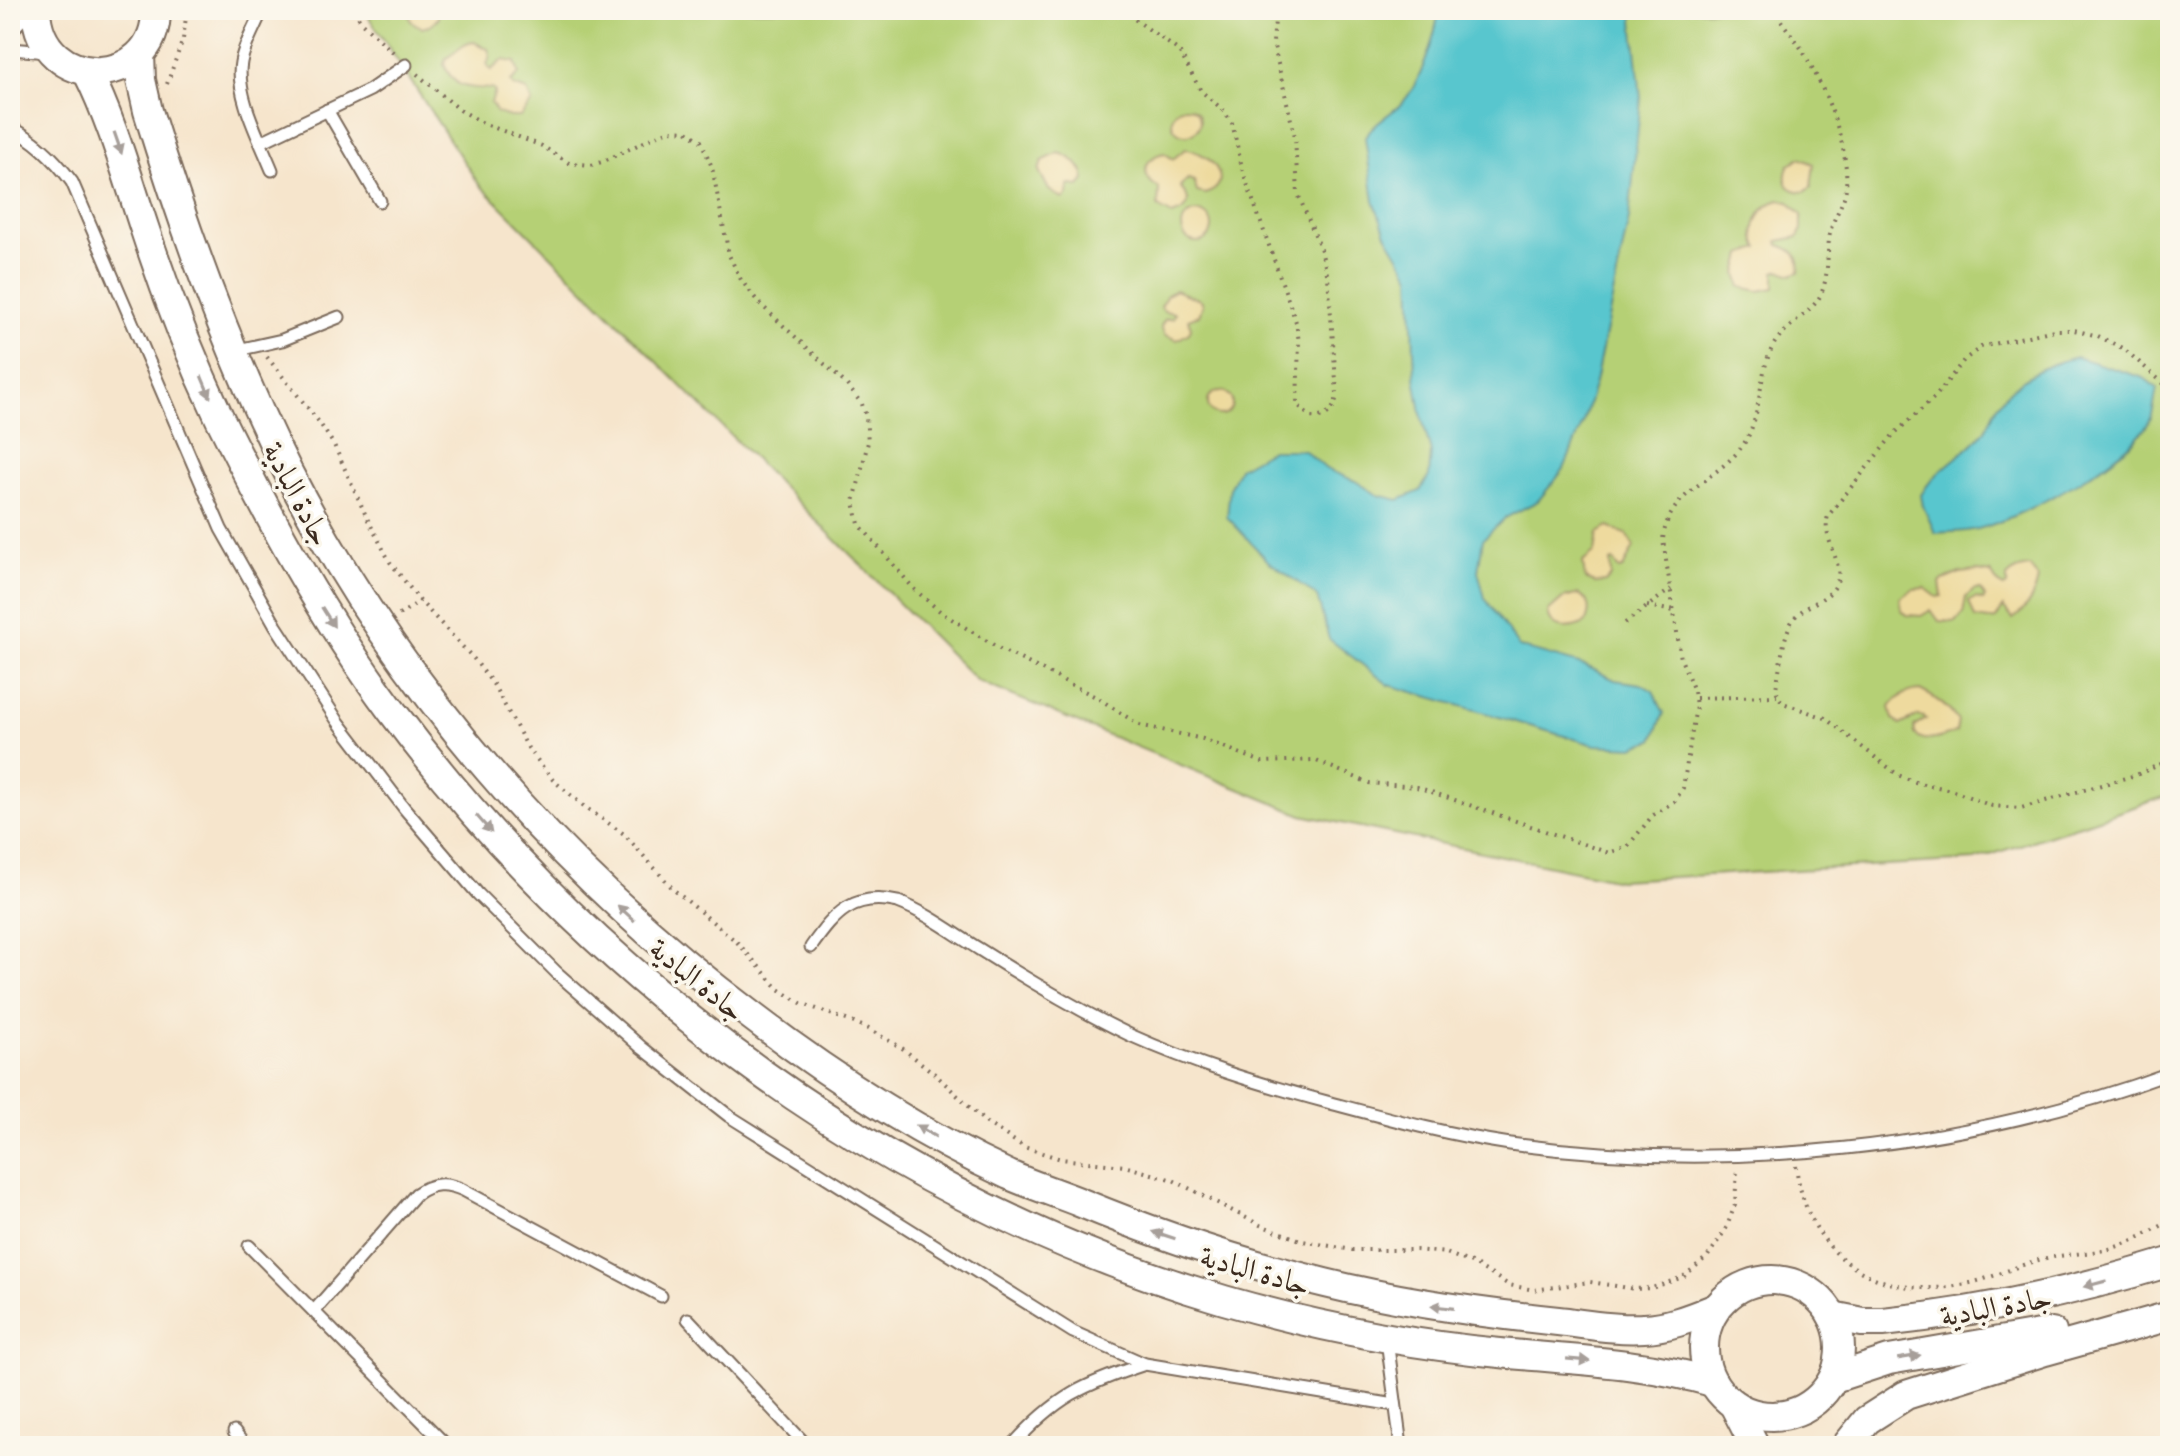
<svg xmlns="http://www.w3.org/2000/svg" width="2180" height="1456" viewBox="0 0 2180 1456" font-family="'IM FELL French Canon',Amiri,serif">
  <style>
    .green { fill: #b5d075; stroke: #787d4a; stroke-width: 2 }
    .sand { fill: #eeda9e; stroke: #94825e; stroke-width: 2 }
    .water { fill: #59c6ce; stroke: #4a7876; stroke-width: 2 }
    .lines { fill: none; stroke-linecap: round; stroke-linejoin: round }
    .service-casing { stroke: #7c6b5b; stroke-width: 15 }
    .tertiary-casing { stroke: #7c6b5b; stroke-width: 32 }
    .path { stroke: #7c6b5b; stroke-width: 4; stroke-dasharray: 2 6; stroke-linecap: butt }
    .service { stroke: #fff; stroke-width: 11 }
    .tertiary { stroke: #fff; stroke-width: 28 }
    .oneway { fill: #a79f9a }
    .labels { text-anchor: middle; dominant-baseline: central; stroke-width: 7; stroke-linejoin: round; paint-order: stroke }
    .street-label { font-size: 30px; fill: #3b2a1e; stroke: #fbf7ec }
  </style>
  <rect width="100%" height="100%" fill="#fbf7ec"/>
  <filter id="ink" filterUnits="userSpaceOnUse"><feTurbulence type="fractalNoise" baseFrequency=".0125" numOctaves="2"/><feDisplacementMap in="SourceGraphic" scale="16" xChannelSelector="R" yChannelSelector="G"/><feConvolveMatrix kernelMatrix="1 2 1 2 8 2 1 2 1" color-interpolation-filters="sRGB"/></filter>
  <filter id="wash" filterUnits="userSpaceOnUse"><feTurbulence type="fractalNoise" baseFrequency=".006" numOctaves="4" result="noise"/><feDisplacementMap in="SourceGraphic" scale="32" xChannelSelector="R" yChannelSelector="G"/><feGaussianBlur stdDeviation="1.8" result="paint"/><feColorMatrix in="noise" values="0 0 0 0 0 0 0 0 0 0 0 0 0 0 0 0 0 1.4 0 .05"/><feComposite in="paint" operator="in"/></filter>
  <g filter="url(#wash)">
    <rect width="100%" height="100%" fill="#f6e5cc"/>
    <path class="green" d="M364 10H1215L1227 18 1230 10H2170V795L1975 860 1619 880 1302 815 977 681 478 183Z"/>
    <g class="sand">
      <path d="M408 10H438V18L432 25 422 28 411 21Z"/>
      <path d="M474 42 488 49 490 55 487 65 491 70 503 60 515 62 519 74 511 82 513 86 527 91 532 102 520 117H510L497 113 491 103 495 92 492 89C468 87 456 91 444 65L446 58C456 53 462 43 474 42Z"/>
      <circle cx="1186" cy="121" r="14"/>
      <path d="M1185 149C1211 151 1237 185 1205 194L1197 192 1194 181 1188 179 1180 186C1185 196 1194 199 1183 211L1172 215 1158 207 1159 188C1140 178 1142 158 1164 153L1173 159Z"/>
      <path d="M1059 153C1072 157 1083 166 1085 180L1080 186 1069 185 1068 195 1063 199 1049 190 1039 171 1042 161Z"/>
      <path d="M1799 158 1814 164 1811 187 1805 192C1787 191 1782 183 1788 166Z"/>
      <path d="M1780 200 1789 202 1802 215V229L1798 237 1778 241 1779 245C1793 249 1802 256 1799 272L1791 275 1780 270 1775 272V288L1759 291 1741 287 1737 274 1742 254 1759 248C1748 230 1759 205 1780 200Z"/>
      <circle cx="1197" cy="227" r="15"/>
      <path d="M1175 290 1201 300 1203 304 1199 315 1188 319 1191 328 1189 333 1177 340 1165 335 1161 326 1165 319 1173 318 1175 313 1164 311 1161 307 1166 296Z"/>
      <circle cx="1220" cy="403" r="12"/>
      <path d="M1608 527 1626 534 1634 547 1623 568 1619 569 1613 561 1610 562 1611 576 1606 582 1595 583 1585 579 1583 562 1595 552 1598 533Z"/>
      <path d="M2030 567 2038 579C2035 596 2027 609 2013 619L2003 607 1996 619 1989 620 1975 618 1969 602 1975 598 1983 600 1985 597 1980 590H1974L1966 597 1963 614 1956 622 1939 621 1931 610 1921 616 1907 615 1902 610 1900 598 1913 589 1925 588 1937 597 1942 596 1940 582 1943 580 1960 573 1978 571 1991 573 1996 581 2003 587 2007 586V577C2014 570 2020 568 2030 567Z"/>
      <path d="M1579 594C1590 600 1591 612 1585 623 1570 630 1550 631 1548 612L1564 598Z"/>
      <path d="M1920 690C1935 697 1949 708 1958 721L1956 732C1943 737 1926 745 1915 734L1914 727 1926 719 1924 717 1918 716 1900 725 1893 719 1890 707C1898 696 1908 691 1920 690Z"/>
    </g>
    <g class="water">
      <path d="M1439 10H1632L1641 98 1629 218 1595 382 1583 423 1564 469 1538 501 1505 518 1483 539 1478 571 1485 598 1519 647 1586 666 1615 680 1641 684 1653 691 1664 713 1653 740 1633 747 1595 745 1389 685 1329 639 1317 596 1268 561 1227 517 1230 487 1239 468 1271 450H1304L1326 469 1355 481 1378 495 1399 500 1420 491 1429 476 1431 452 1422 419 1415 377 1411 276 1386 234 1374 201 1365 137C1377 119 1388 117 1402 103 1421 83 1435 37 1439 10Z"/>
      <path d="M2076 357 2144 378 2157 388C2155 397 2154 409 2151 418 2133 459 2021 518 1978 529 1965 532 1949 532 1935 533L1923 506 1921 495C1936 468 1964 456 1983 433 1989 425 1992 414 1998 405 2015 379 2047 364 2076 357Z"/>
    </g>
  </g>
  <g filter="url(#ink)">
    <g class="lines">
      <defs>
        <g id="service">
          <path d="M262 10C255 27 244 45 241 62 235 94 260 140 272 170"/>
          <path d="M10 32 31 10"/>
          <path d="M10 49 49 52"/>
          <path d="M327 110 380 201"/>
          <path d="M10 127C36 140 55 159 72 182L221 529 276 626 337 720 405 809 478 894 557 973 641 1047 729 1116 1073 1332 1145 1364 1395 1405"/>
          <path d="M261 142 370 90 406 65"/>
          <path d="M233 351 282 340 339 317"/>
          <path d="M811 947C835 913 853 892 898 902 927 913 953 933 979 949 1028 980 1078 1010 1130 1035 1194 1064 1260 1084 1327 1102 1387 1118 1448 1135 1510 1144 1729 1173 1962 1150 2170 1073"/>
          <path d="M249 1246 447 1446"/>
          <path d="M314 1311 416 1194C432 1183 445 1182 463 1190L661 1296"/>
          <path d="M688 1319 807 1446"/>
          <path d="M1387 1340 1401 1446"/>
          <path d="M234 1432 245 1446"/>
          <path d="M1012 1446C1055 1397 1084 1384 1145 1364"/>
        </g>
        <g id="tertiary">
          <path d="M36 10C40 93 157 90 156 10"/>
          <path d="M140 54 141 80 148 111C186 235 230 357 288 472 398 687 561 873 753 1017 833 1078 918 1133 1009 1175 1032 1185 1056 1193 1079 1202 1159 1235 1241 1263 1325 1283 1402 1302 1480 1313 1558 1321 1586 1324 1616 1330 1644 1328 1670 1327 1693 1317 1716 1308"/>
          <path d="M87 71C113 123 127 176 145 230 166 294 191 358 220 419 270 520 324 620 391 710 598 987 891 1202 1224 1300 1314 1326 1407 1344 1500 1353 1572 1360 1643 1362 1712 1382"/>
          <circle cx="1772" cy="1348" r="68"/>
          <path d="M1832 1316 1862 1322H1883C1982 1312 2076 1291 2170 1262"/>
          <path d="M1834 1378 1889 1360 2052 1332"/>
          <path d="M1734 1405 1755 1446"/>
          <path d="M1846 1446 1867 1420 1906 1395 2045 1351 2170 1316"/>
        </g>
      </defs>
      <use href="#service" class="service-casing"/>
      <use href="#tertiary" class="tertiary-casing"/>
      <g class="path">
        <path d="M354 10 362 23 396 55"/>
        <path d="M1122 10 1179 51 1201 91 1222 109 1232 123 1243 172 1296 322 1299 342 1297 404 1310 417C1327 419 1335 410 1337 394L1328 277 1320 247 1298 194 1295 137 1273 42 1276 10"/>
        <path d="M417 74 460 110 485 124 542 146 569 163 591 165 602 162 669 130 687 131 701 141 712 167 729 255 741 280 759 303 846 384 862 404 866 416 868 442 854 502 859 524 914 589 942 613 1000 649 1098 698 1139 725 1203 739 1262 762 1314 760 1369 783 1417 787 1609 853 1628 846 1653 815 1675 801 1683 788 1696 706 1694 691 1681 659 1663 540C1667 491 1720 479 1743 445 1763 416 1757 376 1773 346 1784 326 1807 317 1819 298 1830 278 1826 254 1830 233 1833 217 1845 203 1846 187 1850 144 1822 81 1799 45 1791 33 1781 23 1775 10"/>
        <path d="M167 84 183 39 187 10"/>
        <path d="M267 357 319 422 334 445 367 518 390 562 420 601 474 659 493 684 528 748 553 780 585 807 624 834 674 890 737 942 779 989 801 1003 865 1027 902 1048 935 1074 985 1122 1024 1147 1061 1159 1124 1166 1173 1180 1260 1225 1303 1241 1352 1250H1416L1446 1253 1474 1264 1509 1285 1534 1290 1590 1282 1635 1289 1652 1288 1683 1277 1708 1256 1726 1229 1735 1205 1737 1167"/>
        <path d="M2170 389 2124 349 2098 336 2074 330H2054L1981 347 1964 360 1936 396 1893 435 1828 516C1821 539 1844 560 1837 582 1832 599 1807 603 1795 617 1783 631 1780 669 1776 688L1778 696 1783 703 1825 718 1898 775 1915 782 1951 790 1992 806 2021 808 2136 775 2170 760"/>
        <path d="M1647 606 1674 611"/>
        <path d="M399 615 420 601"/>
        <path d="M1625 623 1671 589"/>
        <path d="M1696 698 1777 696"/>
        <path d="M1796 1166C1807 1254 1874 1301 1961 1285 1989 1280 2015 1266 2042 1259 2064 1254 2087 1254 2109 1249 2131 1243 2150 1232 2170 1221"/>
      </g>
      <use href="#service" class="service"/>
      <use href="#tertiary" class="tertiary"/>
    </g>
    <defs><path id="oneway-solid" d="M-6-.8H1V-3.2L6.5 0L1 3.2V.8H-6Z" transform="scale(2)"/></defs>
    <g class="oneway">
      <use href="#oneway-solid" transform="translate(118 143) rotate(71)"/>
      <use href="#oneway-solid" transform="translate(206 387) rotate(67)"/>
      <use href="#oneway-solid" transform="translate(328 617) rotate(58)"/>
      <use href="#oneway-solid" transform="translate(484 824) rotate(49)"/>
      <use href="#oneway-solid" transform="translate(626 913) rotate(-137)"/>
      <use href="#oneway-solid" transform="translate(926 1131) rotate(-150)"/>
      <use href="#oneway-solid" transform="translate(1164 1235) rotate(-162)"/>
      <use href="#oneway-solid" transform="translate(2095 1284) rotate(165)"/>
      <use href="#oneway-solid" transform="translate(1442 1307) rotate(-173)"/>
      <use href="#oneway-solid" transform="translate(1909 1357) rotate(-9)"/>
      <use href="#oneway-solid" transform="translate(1578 1360) rotate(5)"/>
    </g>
  </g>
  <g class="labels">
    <g class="street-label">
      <text transform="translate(297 494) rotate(62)">جادة البادية</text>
      <text transform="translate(697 980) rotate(39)">جادة البادية</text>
      <text transform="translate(1255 1271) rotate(16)">جادة البادية</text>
      <text transform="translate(1996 1307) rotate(-10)">جادة البادية</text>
    </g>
  </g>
  <rect width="2180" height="1456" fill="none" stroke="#fbf7ec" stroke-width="40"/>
</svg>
